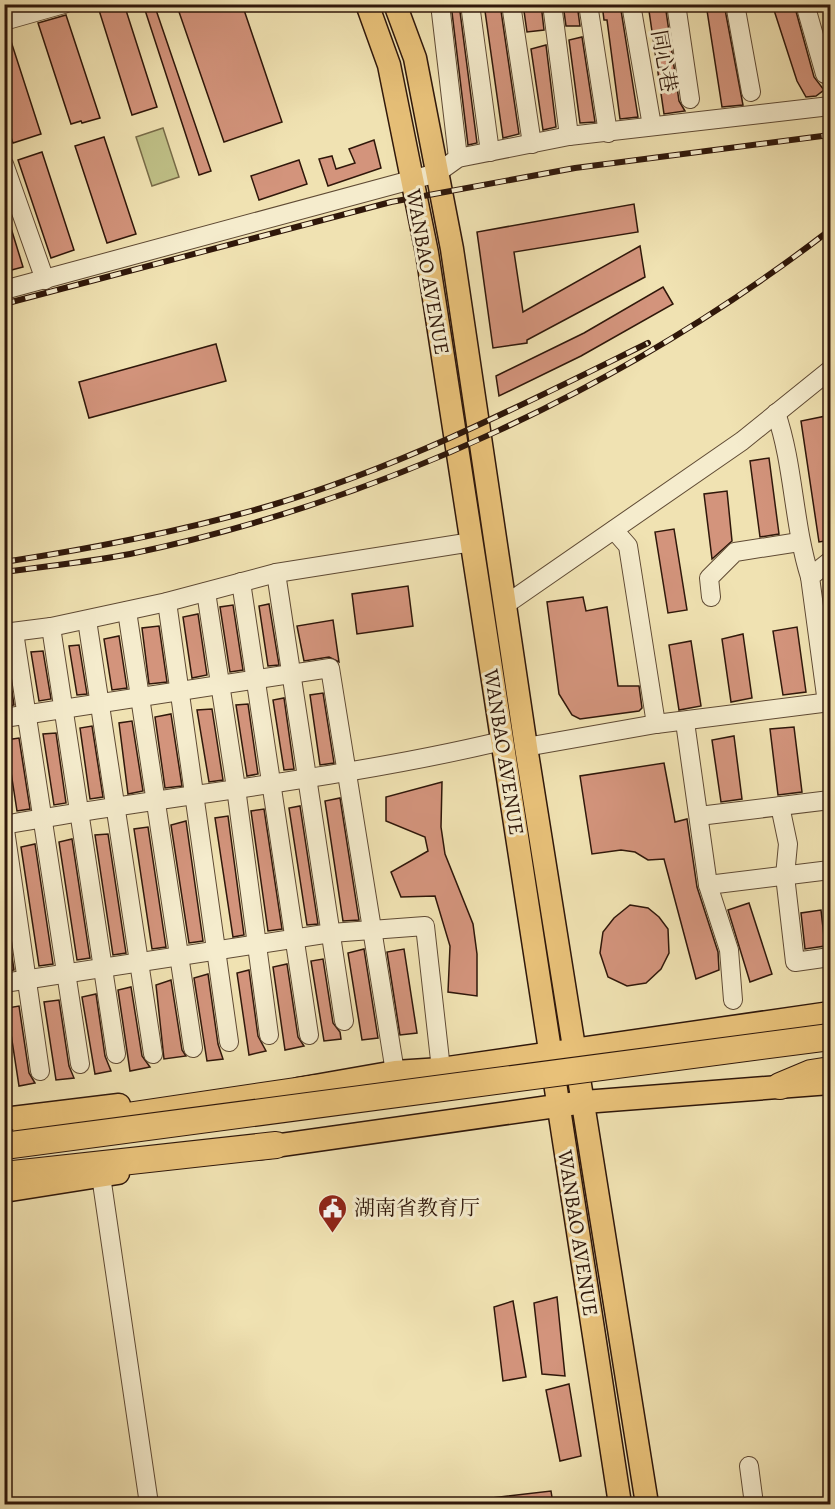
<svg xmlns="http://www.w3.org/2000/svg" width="835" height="1509" viewBox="0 0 835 1509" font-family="Alegreya,'Noto Serif SC',serif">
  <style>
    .green { fill: #c0c188; stroke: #786c49; stroke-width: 1.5 }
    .building { fill: #d3947c; stroke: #2f170a; stroke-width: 1.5 }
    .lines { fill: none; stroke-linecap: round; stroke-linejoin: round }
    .minor-casing { stroke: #5f4a34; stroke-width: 20 }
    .major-casing { stroke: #2f170a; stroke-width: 25 }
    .highway-casing { stroke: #2f170a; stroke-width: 28 }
    .minor { stroke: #f5eccd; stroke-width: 18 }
    .major { stroke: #e8c179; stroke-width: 22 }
    .highway { stroke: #e8c179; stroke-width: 26 }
    .rail-casing { stroke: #2f170a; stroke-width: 6 }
    .rail { stroke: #f5eccd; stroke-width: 4; stroke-dasharray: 11; stroke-linecap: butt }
    .highway-bridge-casing { stroke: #2f170a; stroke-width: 28; stroke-linecap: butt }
    .highway-bridge { stroke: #e8c179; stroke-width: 26 }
    .labels { text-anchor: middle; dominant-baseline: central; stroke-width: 6; stroke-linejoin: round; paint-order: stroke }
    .street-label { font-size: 21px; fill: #2f170a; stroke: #f5eccd }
    .poi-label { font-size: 21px; fill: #2f170a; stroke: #f5eccd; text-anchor: start }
  </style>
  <rect width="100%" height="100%" fill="#f0e2b2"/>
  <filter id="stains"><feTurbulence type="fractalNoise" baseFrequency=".00333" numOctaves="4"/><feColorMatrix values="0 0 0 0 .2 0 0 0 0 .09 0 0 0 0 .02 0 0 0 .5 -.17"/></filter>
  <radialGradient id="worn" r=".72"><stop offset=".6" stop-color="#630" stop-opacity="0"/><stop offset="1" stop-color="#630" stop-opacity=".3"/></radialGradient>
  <path class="green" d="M163 128 179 177 152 186 136 137Z"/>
  <g class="building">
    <path d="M106 4H124L157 107 132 115 98 7Z"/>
    <path d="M143 4H154L211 171 199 175Z"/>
    <path d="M192 4H242L282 122 224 142 178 9Z"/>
    <path d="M451 4H459L477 143 468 145Z"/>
    <path d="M484 4H500L519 134 503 138Z"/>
    <path d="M523 4H541L544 30 527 32Z"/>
    <path d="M563 4H577L580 26H566Z"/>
    <path d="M602 4H620L638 117 620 119 607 20H604Z"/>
    <path d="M648 4H665L679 101 685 111 664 114Z"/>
    <path d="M706 4H724L743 105 722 107Z"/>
    <path d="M772 4H794L814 77 824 90 816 96 806 97 797 81Z"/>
    <path d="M66 15 100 118 82 123 81 121 71 124 38 23Z"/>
    <path d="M4 32H8L41 134 13 143 4 118Z"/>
    <path d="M582 37 595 122 580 123 569 40Z"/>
    <path d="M546 45 556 127 543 130 531 49Z"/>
    <path d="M104 137 136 234 107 243 75 146Z"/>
    <path d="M374 140 381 168 328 186 319 159 332 156 336 169 355 163 349 149Z"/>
    <path d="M42 152 74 250 51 258 18 160Z"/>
    <path d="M299 160 307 184 259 200 251 176Z"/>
    <path d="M634 204 638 232 514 252 523 312 640 246 645 277 527 340V343L493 348 477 232Z"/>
    <path d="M4 215H7L23 267 4 272Z"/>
    <path d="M663 287 673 304 581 356 499 396 496 376 584 333Z"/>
    <path d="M216 344 226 381 89 418 79 382Z"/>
    <path d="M826 416 831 451V540L819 542 801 421Z"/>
    <path d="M769 458 779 534 760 537 750 461Z"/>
    <path d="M727 491 732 541 712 559 704 494Z"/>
    <path d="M674 529 687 610 668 613 655 532Z"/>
    <path d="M408 586 413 626 357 634 352 594Z"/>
    <path d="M583 597 586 611 607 607 618 686H639L642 708 639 711 580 719 572 715 559 694 547 602Z"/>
    <path d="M269 604 279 665 268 666 259 606Z"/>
    <path d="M233 605 243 670 230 672 220 607Z"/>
    <path d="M198 614 207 675 192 678 183 617Z"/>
    <path d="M333 620 339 662 329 657 304 661 297 626Z"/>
    <path d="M159 626 167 682 149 684 142 628Z"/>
    <path d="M797 627 806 692 783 695 773 631Z"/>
    <path d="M743 634 752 698 731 702 722 639Z"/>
    <path d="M119 636 127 688 112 690 104 639Z"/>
    <path d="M691 641 701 706 679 710 669 645Z"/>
    <path d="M79 645 87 694 77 695 69 646Z"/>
    <path d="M43 651 51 699 39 701 31 652Z"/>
    <path d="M6 653 14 705 4 707V654Z"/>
    <path d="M323 693 334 763 320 765 310 695Z"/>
    <path d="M284 698 294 769 284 770 273 700Z"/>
    <path d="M248 704 258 774 247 776 236 705Z"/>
    <path d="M212 709 223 780 209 782 197 710Z"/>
    <path d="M171 714 182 786 165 788 155 717Z"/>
    <path d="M132 721 143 791 128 794 119 723Z"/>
    <path d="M92 726 103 797 90 799 80 728Z"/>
    <path d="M794 727 802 792 778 795 770 729Z"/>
    <path d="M56 733 66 803 54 805 43 734Z"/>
    <path d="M734 736 742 799 721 802 712 740Z"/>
    <path d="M19 738 30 809 17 811 6 740Z"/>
    <path d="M664 763 675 822 687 819 697 887 718 952 719 970 696 979 664 859 648 860 635 852 621 850 592 854 580 776Z"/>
    <path d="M442 782 441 827 445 854 473 924 477 954V996L448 992 450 946 435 896 401 897 391 872 428 851 425 837 386 821V797Z"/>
    <path d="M340 798 359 920 343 921 325 801Z"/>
    <path d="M300 806 318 924 307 925 289 808Z"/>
    <path d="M264 809 282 929 268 931 251 811Z"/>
    <path d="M228 816 244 935 233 937 215 818Z"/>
    <path d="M186 821 203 941 189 943 171 825Z"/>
    <path d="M148 827 166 947 152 949 134 829Z"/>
    <path d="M108 834 126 953 113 955 95 835Z"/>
    <path d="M72 839 90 958 77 960 59 842Z"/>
    <path d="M35 844 53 964 39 966 21 847Z"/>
    <path d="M749 903 772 974 750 982 728 910Z"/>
    <path d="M4 905 14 970 4 972Z"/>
    <path d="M630 905 648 908 659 917 668 929 669 953 661 969 646 983 627 986 608 977 600 953 603 932 614 918Z"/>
    <path d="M821 910 825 946 805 949 801 913Z"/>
    <path d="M364 949 378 1038 362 1040 348 953Z"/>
    <path d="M404 949 417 1033 400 1035 387 952Z"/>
    <path d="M323 959 333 1023 340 1032 341 1039 324 1041 311 961Z"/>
    <path d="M287 964 298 1037 304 1046 285 1050 273 967Z"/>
    <path d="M249 970 258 1036 266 1051 249 1055 237 973Z"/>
    <path d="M208 974 218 1044 223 1059 207 1061 194 978Z"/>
    <path d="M171 980 182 1050 186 1056 164 1059 156 985Z"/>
    <path d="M131 987 142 1056 150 1067 130 1071 118 990Z"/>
    <path d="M96 994 105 1056 111 1071 95 1074 82 997Z"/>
    <path d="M59 1000 69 1066 74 1078 56 1080 44 1002Z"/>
    <path d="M19 1006 29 1073 35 1083 19 1086 7 1008Z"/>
    <path d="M557 1297 565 1376 542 1374 534 1303Z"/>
    <path d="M513 1301 526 1377 503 1381 494 1307Z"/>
    <path d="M569 1384 581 1456 560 1461 546 1390Z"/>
    <path d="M551 1491 553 1504H492V1498Z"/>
  </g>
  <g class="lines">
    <defs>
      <g id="minor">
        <path d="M440 4 458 158"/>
        <path d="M470 4 490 152"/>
        <path d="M511 4 532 144"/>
        <path d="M552 4 569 136"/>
        <path d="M588 4 608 133"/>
        <path d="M631 4 652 126"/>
        <path d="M676 4 690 99"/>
        <path d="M735 4 751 92"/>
        <path d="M805 4 825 74"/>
        <path d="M4 21 64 4"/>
        <path d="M4 164 45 280"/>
        <path d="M4 290 437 173 458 158 569 136 830 106"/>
        <path d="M776 413C794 465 793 523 810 577"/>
        <path d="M614 530 628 546 656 724"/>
        <path d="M276 573 344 1021"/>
        <path d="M241 582 309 1035"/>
        <path d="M206 592 236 788 269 1035"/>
        <path d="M711 597 709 578 735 552 799 542"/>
        <path d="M167 602 229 1042"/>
        <path d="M505 605 742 441 830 370"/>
        <path d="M127 611 193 1048"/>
        <path d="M87 620 153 1054"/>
        <path d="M51 627 116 1054"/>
        <path d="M14 632 80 1064"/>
        <path d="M4 633 51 627 167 602 276 573 472 542"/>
        <path d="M827 703 810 577 830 561"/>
        <path d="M4 718 330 668 395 1072"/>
        <path d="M685 722 708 885 729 950 733 1000"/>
        <path d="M526 747 656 724 830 702"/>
        <path d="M780 806 788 844 785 876 795 962 830 957"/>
        <path d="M699 816 830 800"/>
        <path d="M4 823 40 1071"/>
        <path d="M4 825C170 795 339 780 502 741"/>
        <path d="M708 885 830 870"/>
        <path d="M4 983 331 933 425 926 441 1069"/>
        <path d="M101 1176 149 1504"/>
        <path d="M749 1466 754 1504"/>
      </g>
      <g id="major">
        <path d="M367 4 389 65 427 253 620 1504"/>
        <path d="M395 4 415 58 452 249 526 747 647 1504"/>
        <path d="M298 1089 395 1072 441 1069 830 1013"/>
        <path d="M4 1119 119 1105"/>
        <path d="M260 1148 584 1102 830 1083"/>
        <path d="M4 1191 118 1173"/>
      </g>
      <g id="highway">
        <path d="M780 1086 811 1073 830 1070"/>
        <path d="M26 1131 316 1088"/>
        <path d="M4 1175 276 1145"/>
      </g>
    </defs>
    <use href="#minor" class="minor-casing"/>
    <use href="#major" class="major-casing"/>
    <use href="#highway" class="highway-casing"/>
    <use href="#minor" class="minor"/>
    <use href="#major" class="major"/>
    <use href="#highway" class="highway"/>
    <defs>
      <g id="rail">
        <path d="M4 304 391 202 575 168 830 135"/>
        <path d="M4 562C95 548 184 531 272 505 403 466 526 403 648 343"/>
        <path d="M4 572C46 566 89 562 130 554 382 501 627 386 830 230"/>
      </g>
    </defs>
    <use href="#rail" class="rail-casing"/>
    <use href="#rail" class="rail"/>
    <defs>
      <path id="highway-bridge" d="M4 1146 830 1037"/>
    </defs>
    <use href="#highway-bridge" class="highway-bridge-casing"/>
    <use href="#highway-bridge" class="highway-bridge"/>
  </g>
  <defs>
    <symbol id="civic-pin" viewBox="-11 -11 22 30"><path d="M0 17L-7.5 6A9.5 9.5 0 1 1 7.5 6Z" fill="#8f2418" stroke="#f5eccd"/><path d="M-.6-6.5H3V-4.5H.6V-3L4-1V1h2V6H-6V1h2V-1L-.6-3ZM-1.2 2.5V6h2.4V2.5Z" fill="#fff"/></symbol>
  </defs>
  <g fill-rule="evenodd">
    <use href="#civic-pin" x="316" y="1192" width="33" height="45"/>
  </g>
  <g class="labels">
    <g class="street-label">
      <text transform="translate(664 61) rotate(80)">同心巷</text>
      <text transform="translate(428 272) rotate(80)">WANBAO AVENUE</text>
      <text transform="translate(504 752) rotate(81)">WANBAO AVENUE</text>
      <text transform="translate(578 1233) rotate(81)">WANBAO AVENUE</text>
    </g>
    <g class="poi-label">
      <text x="354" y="1208">湖南省教育厅</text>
    </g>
  </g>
  <rect width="835" height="1509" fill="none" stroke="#f0e2b2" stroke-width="24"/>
  <rect x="6" y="6" width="823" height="1497" fill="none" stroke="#2f170a" stroke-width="3"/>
  <rect x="12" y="12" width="811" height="1485" fill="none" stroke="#2f170a" stroke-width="1.5"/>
  <rect width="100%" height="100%" filter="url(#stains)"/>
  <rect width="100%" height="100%" fill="url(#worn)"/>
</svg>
